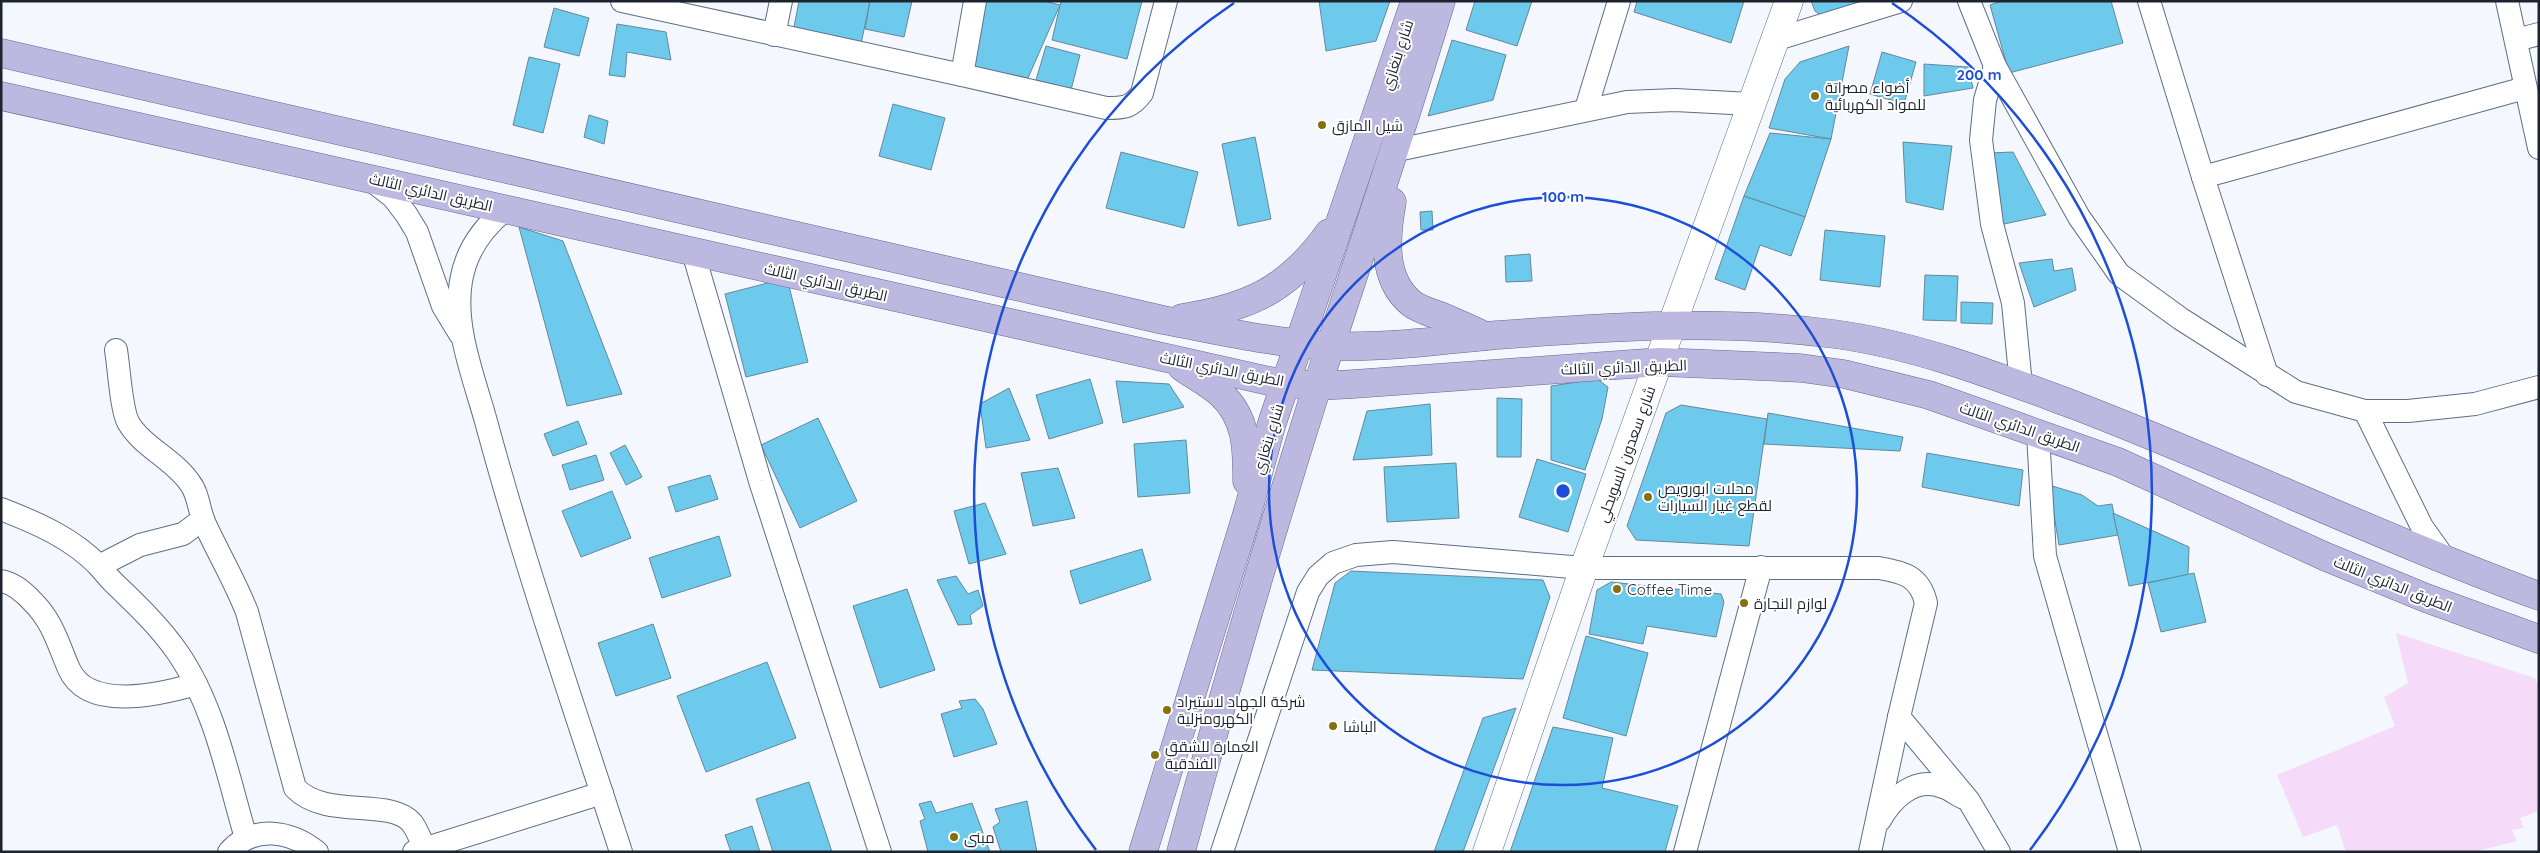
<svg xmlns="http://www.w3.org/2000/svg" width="2540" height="853" viewBox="0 0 2540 853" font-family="Quicksand,Cairo,sans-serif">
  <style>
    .green { fill: #f5dbf9 }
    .building { fill: #6ecaed; stroke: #648897 }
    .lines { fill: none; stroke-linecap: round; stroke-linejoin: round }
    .minor-casing { stroke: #5c6e88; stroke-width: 24 }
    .secondary-casing { stroke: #5c6e88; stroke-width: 29 }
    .primary-casing { stroke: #686593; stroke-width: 29 }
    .minor { stroke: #fff; stroke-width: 22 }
    .secondary { stroke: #fff; stroke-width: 28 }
    .primary { stroke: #bcb8df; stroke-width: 28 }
    .ring { fill: none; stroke: #1d4ed8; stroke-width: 2.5 }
    .poi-dot { fill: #857010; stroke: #fff; stroke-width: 2 }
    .labels { text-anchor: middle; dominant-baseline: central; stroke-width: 4; stroke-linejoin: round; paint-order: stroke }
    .street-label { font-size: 15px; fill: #1d242f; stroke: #fff }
    .poi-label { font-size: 15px; fill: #1d242f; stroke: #fff; text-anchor: start }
    .centre { fill: #1d4ed8; stroke: #fff; stroke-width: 2.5 }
    .ring-label { font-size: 15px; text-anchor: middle; font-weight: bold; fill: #1d4ed8; stroke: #fff; stroke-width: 4; stroke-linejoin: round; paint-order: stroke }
  </style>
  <rect width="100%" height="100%" fill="#f4f8fe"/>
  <path class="green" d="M2396 633 2535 678 2539 690V811L2520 818 2524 828 2512 830 2517 841 2474 852H2346L2337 825 2303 837 2277 775 2395 726 2384 697 2408 683Z"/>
  <g class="building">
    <path d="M799 1H870L861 44 794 27Z"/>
    <path d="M870 1H912L904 37 865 29Z"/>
    <path d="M983 1H1044L1060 5 1028 78 968 66Z"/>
    <path d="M1061 1H1142L1127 59 1052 40Z"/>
    <path d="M1319 1H1390L1376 41 1326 51Z"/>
    <path d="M1475 1H1532L1517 46 1466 30Z"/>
    <path d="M1637 1H1744L1731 43 1634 12Z"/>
    <path d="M1811 1H1886L1822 16 1815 11Z"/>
    <path d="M2002 1H2111L2123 43 2009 73 1990 5Z"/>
    <path d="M554 8 589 18 579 56 544 47Z"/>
    <path d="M617 24 666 32 671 60 627 52 625 77 609 75Z"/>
    <path d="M1452 40 1506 55 1493 100 1428 116Z"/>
    <path d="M1046 46 1080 55 1071 90 1036 80Z"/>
    <path d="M1849 46 1831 139 1769 128 1785 79 1800 62Z"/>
    <path d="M1882 52 1916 62 1904 104 1870 94Z"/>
    <path d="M529 57 560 64 543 133 513 125Z"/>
    <path d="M1924 64 1968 67 1973 88 1924 96Z"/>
    <path d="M893 104 945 118 931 170 879 156Z"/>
    <path d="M589 115 608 121 604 144 584 137Z"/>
    <path d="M1770 133 1831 139 1805 217 1744 196Z"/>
    <path d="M1255 137 1271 219 1238 226 1222 144Z"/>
    <path d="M1903 142 1952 146 1943 210 1906 202Z"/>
    <path d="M1121 152 1198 172 1184 228 1106 208Z"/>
    <path d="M2013 152 2046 215 1995 226 1989 153Z"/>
    <path d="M1744 196 1805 217 1791 256 1760 245 1745 290 1715 279Z"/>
    <path d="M1432 211 1433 230H1421L1420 212Z"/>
    <path d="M519 227 563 241 622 394 567 406Z"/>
    <path d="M1825 230 1885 236 1880 287 1820 280Z"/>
    <path d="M1530 254 1532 281 1506 282 1505 256Z"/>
    <path d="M2052 259 2054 271 2072 268 2076 290 2034 307 2019 263Z"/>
    <path d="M1925 275 1958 276 1956 321 1923 320Z"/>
    <path d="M787 278 808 362 746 377 725 294Z"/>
    <path d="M1961 302 1993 303 1992 324 1961 323Z"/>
    <path d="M1090 379 1103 423 1049 439 1036 395Z"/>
    <path d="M1597 379 1608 387 1602 419 1585 470 1551 460V386Z"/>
    <path d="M1116 381 1169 384 1184 407 1123 423Z"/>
    <path d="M1009 388 1030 440 986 448 980 404Z"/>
    <path d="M1497 398 1522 399 1521 457H1497Z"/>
    <path d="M1430 404 1432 455 1353 460 1367 411Z"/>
    <path d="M1681 405 1767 419 1749 546 1636 540 1627 526 1666 413Z"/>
    <path d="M1768 413 1903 437 1900 451 1764 444Z"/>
    <path d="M818 418 857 501 800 528 761 445Z"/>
    <path d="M578 421 587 444 553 456 544 434Z"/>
    <path d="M1186 440 1190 493 1138 497 1134 444Z"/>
    <path d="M625 445 642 477 626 485 610 453Z"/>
    <path d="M1927 453 2023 470 2019 506 1922 487Z"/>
    <path d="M596 455 604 480 570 490 562 465Z"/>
    <path d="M1537 459 1586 474 1568 532 1519 517Z"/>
    <path d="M1456 463 1459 518 1387 522 1384 467Z"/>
    <path d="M1058 468 1075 518 1033 526 1021 473Z"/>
    <path d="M710 475 718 499 676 512 668 487Z"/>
    <path d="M2049 485 2082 495 2098 506 2112 504 2118 535 2059 545Z"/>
    <path d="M612 491 631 538 581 557 562 511Z"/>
    <path d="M985 503 1006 554 969 564 954 511Z"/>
    <path d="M2113 513 2189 547 2188 575 2129 586Z"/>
    <path d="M719 536 731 576 662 598 649 558Z"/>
    <path d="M1142 549 1151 580 1080 604 1070 571Z"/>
    <path d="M1351 571 1543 580 1550 597 1523 679 1312 670 1335 583Z"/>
    <path d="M2194 573 2206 622 2161 632 2148 583Z"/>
    <path d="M956 576 968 594 978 590 983 606 970 615 972 624 958 625 937 580Z"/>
    <path d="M1611 582 1721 594 1724 602 1716 637 1647 626 1643 644 1589 634 1597 590Z"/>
    <path d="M907 589 935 670 880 688 853 606Z"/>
    <path d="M653 624 671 678 616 696 598 643Z"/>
    <path d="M1586 636 1648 653 1626 736 1563 718Z"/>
    <path d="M767 662 796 738 706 772 677 696Z"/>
    <path d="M975 699 983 709 997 744 954 757 941 714 962 708 959 701Z"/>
    <path d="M1516 708 1463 852H1434L1483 718Z"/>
    <path d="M1553 727 1613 738 1602 788 1678 806 1665 852H1510Z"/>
    <path d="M809 782 832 852H773L756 799Z"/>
    <path d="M931 801 936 813 972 803 990 852H928L920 821 925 819 919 804Z"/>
    <path d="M1027 801 1037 852H1001L993 827 1000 822 995 809Z"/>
    <path d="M752 826 760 852H731L725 835Z"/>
  </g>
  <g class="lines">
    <defs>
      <g id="minor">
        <path d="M622 1 962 75 1106 108C1124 108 1131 108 1142 93L1166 1"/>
        <path d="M1969 1 1995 66 2079 217 2119 274 2181 319 2296 392 2365 411H2408L2475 404 2539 387"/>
        <path d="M2149 1 2203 177 2525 88"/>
        <path d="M2507 1 2539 148"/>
        <path d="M774 35 781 1"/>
        <path d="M1774 40 1901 1"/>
        <path d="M2516 40 2539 34"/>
        <path d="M1995 66 1985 100 1981 140 1992 224 2013 303 2021 385"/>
        <path d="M962 75 975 1"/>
        <path d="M1586 109 1619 1"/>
        <path d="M1402 149 1627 102 1675 100 1751 104"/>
        <path d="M2203 177 2267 375"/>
        <path d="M370 179 393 197 406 214 417 232 443 306 460 334"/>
        <path d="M506 209C482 228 466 251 461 281 453 328 475 380 487 425 526 569 575 710 621 852"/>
        <path d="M693 252 760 481 880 852"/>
        <path d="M116 350C119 368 121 408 128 422 142 447 174 459 190 483 198 493 199 510 204 522 218 553 235 581 247 612L295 788C326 820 390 797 412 823 417 830 421 840 424 848"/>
        <path d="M2365 411 2422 527 2447 562"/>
        <path d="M2038 434 2045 556 2130 852"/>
        <path d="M1 509C37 523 72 538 99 566 104 572 109 578 114 583 137 605 160 627 178 653 215 707 228 777 246 838"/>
        <path d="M99 566 140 545 183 534 203 519"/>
        <path d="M1 581C14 583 24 592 33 602 53 622 58 644 69 669 88 712 162 694 196 684"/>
        <path d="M1880 820C1892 798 1915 776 1943 787 1950 789 1957 795 1964 798"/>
        <path d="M229 852C254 824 291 831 317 852"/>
        <path d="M414 852 602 793"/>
        <path d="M1222 852 1308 592 1318 576 1333 563 1356 555 1393 552 1584 568H1879C1903 572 1920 576 1926 603L1899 717 1969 801 1999 852"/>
        <path d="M1685 852 1761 567"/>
        <path d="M1870 852 1899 717"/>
      </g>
      <path id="secondary" d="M1487 852 1584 568 1789 1"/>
      <g id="primary">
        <path d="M1 53 1163 320C1218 330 1276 344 1333 346 1388 348 1443 340 1497 335 1610 327 1722 319 1834 334 1917 345 1996 376 2074 405 2231 465 2381 538 2539 596"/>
        <path d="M1 96 1269 381 1318 386 1354 384 1660 362 1801 368 1844 374 1929 395 2118 462 2324 556 2426 598 2539 639"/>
        <path d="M1392 202C1386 235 1381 278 1411 303 1420 310 1432 313 1443 317 1457 323 1471 329 1485 336"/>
        <path d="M1182 318C1249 308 1289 289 1329 233"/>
        <path d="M1182 367C1195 376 1210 384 1221 394 1247 418 1247 449 1247 481"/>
        <path d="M1143 852 1247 514 1272 423 1415 1"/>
        <path d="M1181 852C1223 695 1269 539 1318 384 1359 257 1402 130 1441 1"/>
      </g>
    </defs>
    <use href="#minor" class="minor-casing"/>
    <use href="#secondary" class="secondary-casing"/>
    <use href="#primary" class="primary-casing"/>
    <use href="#minor" class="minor"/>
    <use href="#secondary" class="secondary"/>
    <use href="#primary" class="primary"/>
  </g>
  <g class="ring">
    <circle cx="1563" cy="491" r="294"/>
    <path d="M1096 850A589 589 0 0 1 1234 3M1892 3A589 589 0 0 1 2030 850"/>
  </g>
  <g class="poi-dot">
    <circle cx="1815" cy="96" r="5"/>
    <circle cx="1322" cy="125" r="5"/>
    <circle cx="1648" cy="497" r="5"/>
    <circle cx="1617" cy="589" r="5"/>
    <circle cx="1744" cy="603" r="5"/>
    <circle cx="1167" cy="710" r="5"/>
    <circle cx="1333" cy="726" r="5"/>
    <circle cx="1155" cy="755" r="5"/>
    <circle cx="954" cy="837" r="5"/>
  </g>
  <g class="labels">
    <g class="street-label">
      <text transform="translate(1397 55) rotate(-72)">شارع بنغازي</text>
      <text transform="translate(431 192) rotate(13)">الطريق الدائري الثالث</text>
      <text transform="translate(826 282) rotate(13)">الطريق الدائري الثالث</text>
      <text transform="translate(1624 367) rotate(-2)">الطريق الدائري الثالث</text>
      <text transform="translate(1222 369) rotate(11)">الطريق الدائري الثالث</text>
      <text transform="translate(2020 427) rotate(19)">الطريق الدائري الثالث</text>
      <text transform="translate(1268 439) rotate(-73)">شارع بنغازي</text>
      <text transform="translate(1626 454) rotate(-70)">شارع سعدون السويحلي</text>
      <text transform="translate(2393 584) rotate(22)">الطريق الدائري الثالث</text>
    </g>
    <g class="poi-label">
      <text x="1825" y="87">أضواء مصراتة<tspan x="1825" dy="17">للمواد الكهربائية</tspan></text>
      <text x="1332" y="125">شيل المازق</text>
      <text x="1658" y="488">محلات ابورويص<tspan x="1658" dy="17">لقطع غيار السيارات</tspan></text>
      <text x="1627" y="589">Coffee Time</text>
      <text x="1754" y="603">لوازم النجارة</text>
      <text x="1177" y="701">شركة الجهاد لاستيراد<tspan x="1177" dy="17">الكهرومنزلية</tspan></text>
      <text x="1343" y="726">الباشا</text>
      <text x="1165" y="746">العمارة للشقق<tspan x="1165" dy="17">الفندقية</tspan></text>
      <text x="964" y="837">مبنى</text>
    </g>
  </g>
  <circle cx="1563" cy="491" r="8" class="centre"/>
  <g class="ring-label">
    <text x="1979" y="80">200 m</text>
    <text x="1563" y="202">100 m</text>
  </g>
  <rect width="2540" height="853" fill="none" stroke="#1d242f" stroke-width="5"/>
</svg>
